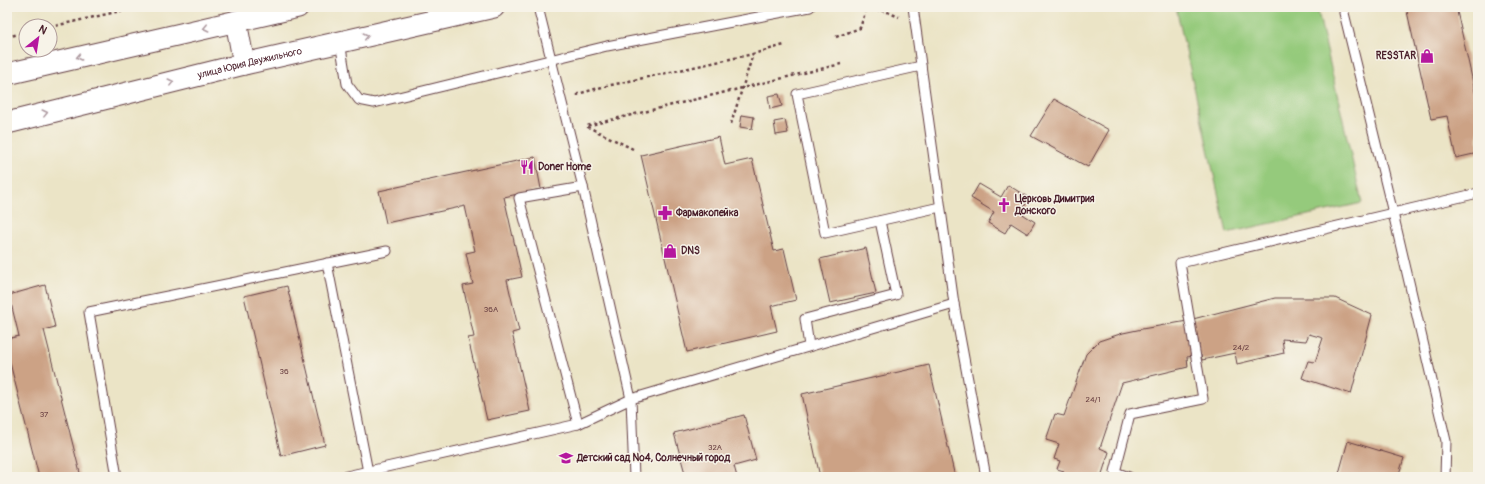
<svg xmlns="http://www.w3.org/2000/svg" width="1485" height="484" viewBox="0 0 1485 484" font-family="Pangolin,sans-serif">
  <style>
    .green { fill: #95ca7b; stroke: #707453 }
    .building { fill: #cca285 }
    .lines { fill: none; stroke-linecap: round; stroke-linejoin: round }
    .service-casing { stroke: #623d42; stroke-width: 11 }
    .tertiary-casing { stroke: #623d42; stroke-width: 23 }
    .path { stroke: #623d42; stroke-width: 2.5; stroke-dasharray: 3 3; stroke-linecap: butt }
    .service { stroke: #fff; stroke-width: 9 }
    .tertiary { stroke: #fff; stroke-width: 21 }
    .oneway { stroke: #ae9aa0 }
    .labels { text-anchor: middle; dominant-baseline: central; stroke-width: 3; stroke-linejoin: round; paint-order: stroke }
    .number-label { font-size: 8px; fill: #6a4042 }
    .poi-label { font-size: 10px; font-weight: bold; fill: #4a1f2b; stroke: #f7f3e8; text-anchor: start }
    .street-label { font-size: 10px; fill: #4a1f2b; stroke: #f7f3e8 }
  </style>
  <rect width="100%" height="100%" fill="#f7f3e8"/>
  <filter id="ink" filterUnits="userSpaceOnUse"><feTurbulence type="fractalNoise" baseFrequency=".025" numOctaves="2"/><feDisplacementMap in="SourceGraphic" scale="8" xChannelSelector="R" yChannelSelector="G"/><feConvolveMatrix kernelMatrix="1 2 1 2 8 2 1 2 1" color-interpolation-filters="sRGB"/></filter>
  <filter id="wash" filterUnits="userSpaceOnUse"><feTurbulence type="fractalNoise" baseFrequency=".012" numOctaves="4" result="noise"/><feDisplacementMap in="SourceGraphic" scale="16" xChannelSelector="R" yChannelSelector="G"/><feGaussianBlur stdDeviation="0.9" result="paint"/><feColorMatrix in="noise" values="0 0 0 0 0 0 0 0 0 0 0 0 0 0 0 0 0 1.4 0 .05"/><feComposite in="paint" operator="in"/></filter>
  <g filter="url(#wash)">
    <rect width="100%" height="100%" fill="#ebe4c6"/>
    <path class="green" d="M1176 7H1317L1362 203 1227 233Z"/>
    <g id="blocks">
      <g class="building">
        <path d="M1406 7H1456L1476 96H1478V153L1456 158 1447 116 1431 119Z"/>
        <path d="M779 94 782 106 770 109 768 96Z"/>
        <path d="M1054 99 1109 130 1088 167 1031 136Z"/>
        <path d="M742 115 754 117 752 129 740 127Z"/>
        <path d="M785 120 788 133 776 135 774 122Z"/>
        <path d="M719 137 725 165 752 159 774 251 784 249 796 300 771 306 777 331 687 352 641 155Z"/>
        <path d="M535 157 541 189 504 197 522 277 507 280 519 331 512 333 530 411 487 420 468 338 474 337 463 286 473 284 466 253 475 251 465 206 386 223 379 191Z"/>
        <path d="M979 184 1001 197 1008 185 1029 198 1021 213 1035 222 1028 234 1011 223 1005 233 988 223 994 212 971 198Z"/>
        <path d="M866 248 876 293 830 303 820 259Z"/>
        <path d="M45 285 55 327 44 330 81 477H39L7 351V339L19 336 9 295Z"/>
        <path d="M287 286 325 445 281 456 244 296Z"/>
        <path d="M1275 298H1335L1372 315 1351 394 1302 378 1308 361 1315 362 1323 338 1309 334 1306 341 1282 339 1284 353 1237 364 1235 353 1202 360 1201 355 1187 357 1188 367 1122 383 1100 448 1109 452 1101 477H1062L1064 471 1057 469 1060 461 1054 459 1059 444 1046 440 1055 414 1064 416 1086 354 1099 341 1123 333 1142 329 1193 320 1199 346 1193 319Z"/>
        <path d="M929 365 955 477H820L802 394Z"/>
        <path d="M744 415 756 460 734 466 737 477H686L674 433Z"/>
        <path d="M1348 441 1404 458 1398 477H1338Z"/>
      </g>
    </g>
  </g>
  <g filter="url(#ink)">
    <use href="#blocks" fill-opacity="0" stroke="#623d42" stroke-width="1"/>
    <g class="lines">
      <defs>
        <g id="service">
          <path d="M538 7 583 187 631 399 634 477"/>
          <path d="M913 7 954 304 986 477"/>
          <path d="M1344 13 1393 213 1446 441 1445 477"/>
          <path d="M340 42 347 84 359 100 374 103 607 46 810 7"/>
          <path d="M921 66 797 94 825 233 940 207"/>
          <path d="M327 263 368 472"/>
          <path d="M809 346 805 319 896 295 880 221"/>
          <path d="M578 424 519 198 583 187"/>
          <path d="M117 477 89 312 387 251"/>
          <path d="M342 477 578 424 631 399 954 304"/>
          <path d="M1129 477 1115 472 1130 414 1203 399 1180 263 1478 193"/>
        </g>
        <g id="tertiary">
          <path d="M236 21 244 64"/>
          <path d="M7 74 298 7"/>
          <path id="s1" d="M7 123 244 64 494 7"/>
        </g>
      </defs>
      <use href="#service" class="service-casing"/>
      <use href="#tertiary" class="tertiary-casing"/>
      <g class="path">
        <path d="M50 27 138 7"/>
        <path d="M7 37 26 32"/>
        <path d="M836 37 860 28 866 10 885 11 899 17"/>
        <path d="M578 96V94L602 87 753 54"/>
        <path d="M731 124 753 54 784 45"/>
        <path d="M633 149 586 126 841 64"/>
      </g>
      <use href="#service" class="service"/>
      <use href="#tertiary" class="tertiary"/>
    </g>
    <defs><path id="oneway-chevron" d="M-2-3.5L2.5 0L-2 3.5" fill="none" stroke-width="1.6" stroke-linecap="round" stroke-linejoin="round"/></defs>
    <g class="oneway">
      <use href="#oneway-chevron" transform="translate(206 28) rotate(167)"/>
      <use href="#oneway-chevron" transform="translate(366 36) rotate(-13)"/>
      <use href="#oneway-chevron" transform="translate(79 57) rotate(167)"/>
      <use href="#oneway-chevron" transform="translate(171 82) rotate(-14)"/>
      <use href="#oneway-chevron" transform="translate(45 113) rotate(-14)"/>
    </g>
  </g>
  <defs>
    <symbol id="shop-bare" viewBox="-9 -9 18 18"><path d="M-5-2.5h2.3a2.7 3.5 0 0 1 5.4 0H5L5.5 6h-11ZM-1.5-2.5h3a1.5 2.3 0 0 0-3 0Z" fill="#b5179e" stroke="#f7f3e8" stroke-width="2.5" paint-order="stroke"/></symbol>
    <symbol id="restaurant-bare" viewBox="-9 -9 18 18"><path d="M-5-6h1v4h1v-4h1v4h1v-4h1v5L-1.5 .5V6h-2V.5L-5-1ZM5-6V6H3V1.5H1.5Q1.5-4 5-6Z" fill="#b5179e" stroke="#f7f3e8" stroke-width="2.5" paint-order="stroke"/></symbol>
    <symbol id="church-bare" viewBox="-9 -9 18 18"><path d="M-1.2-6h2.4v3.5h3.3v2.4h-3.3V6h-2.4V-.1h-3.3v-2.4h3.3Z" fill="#b5179e" stroke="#f7f3e8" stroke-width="2.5" paint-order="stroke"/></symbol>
    <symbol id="pharmacy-bare" viewBox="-9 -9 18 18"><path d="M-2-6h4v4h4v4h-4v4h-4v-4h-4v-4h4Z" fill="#b5179e" stroke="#f7f3e8" stroke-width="2.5" paint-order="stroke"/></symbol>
    <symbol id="school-bare" viewBox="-9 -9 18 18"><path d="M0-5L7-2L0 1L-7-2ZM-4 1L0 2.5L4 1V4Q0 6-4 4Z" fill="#b5179e" stroke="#f7f3e8" stroke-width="2.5" paint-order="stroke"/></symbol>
  </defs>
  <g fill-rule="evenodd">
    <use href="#shop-bare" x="1417" y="46" width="20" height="20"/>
    <use href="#restaurant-bare" x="517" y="157" width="20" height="20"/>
    <use href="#church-bare" x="994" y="195" width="20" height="20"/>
    <use href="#pharmacy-bare" x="655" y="203" width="20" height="20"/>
    <use href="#shop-bare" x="660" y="241" width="20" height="20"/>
    <use href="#school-bare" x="556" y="448" width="20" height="20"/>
  </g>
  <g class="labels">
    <g class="number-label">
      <text x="491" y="309">36А</text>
      <text x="1241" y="347">24/2</text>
      <text x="284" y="371">36</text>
      <text x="1093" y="399">24/1</text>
      <text x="44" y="414">37</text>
      <text x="715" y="447">32А</text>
    </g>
    <g class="poi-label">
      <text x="1416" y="56" text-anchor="end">RESSTAR</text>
      <text x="538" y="167">Doner Home</text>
      <text x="1015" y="199">Церковь Димитрия<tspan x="1015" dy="12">Донского</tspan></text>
      <text x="676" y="213">Фармакопейка</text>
      <text x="681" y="251">DNS</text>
      <text x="577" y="458">Детский сад №4, Солнечный город</text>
    </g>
    <g class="street-label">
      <text stroke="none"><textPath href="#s1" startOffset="250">улица Юрия Двужильного</textPath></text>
    </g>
  </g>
  <rect width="1485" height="484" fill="none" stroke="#f7f3e8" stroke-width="24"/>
  <g transform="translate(38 38) rotate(30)"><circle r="19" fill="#f7f3e8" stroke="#b29e9c"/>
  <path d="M0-3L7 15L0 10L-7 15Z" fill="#b5179e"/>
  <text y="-6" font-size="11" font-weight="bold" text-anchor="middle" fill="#4a1f2b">N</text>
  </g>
</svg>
